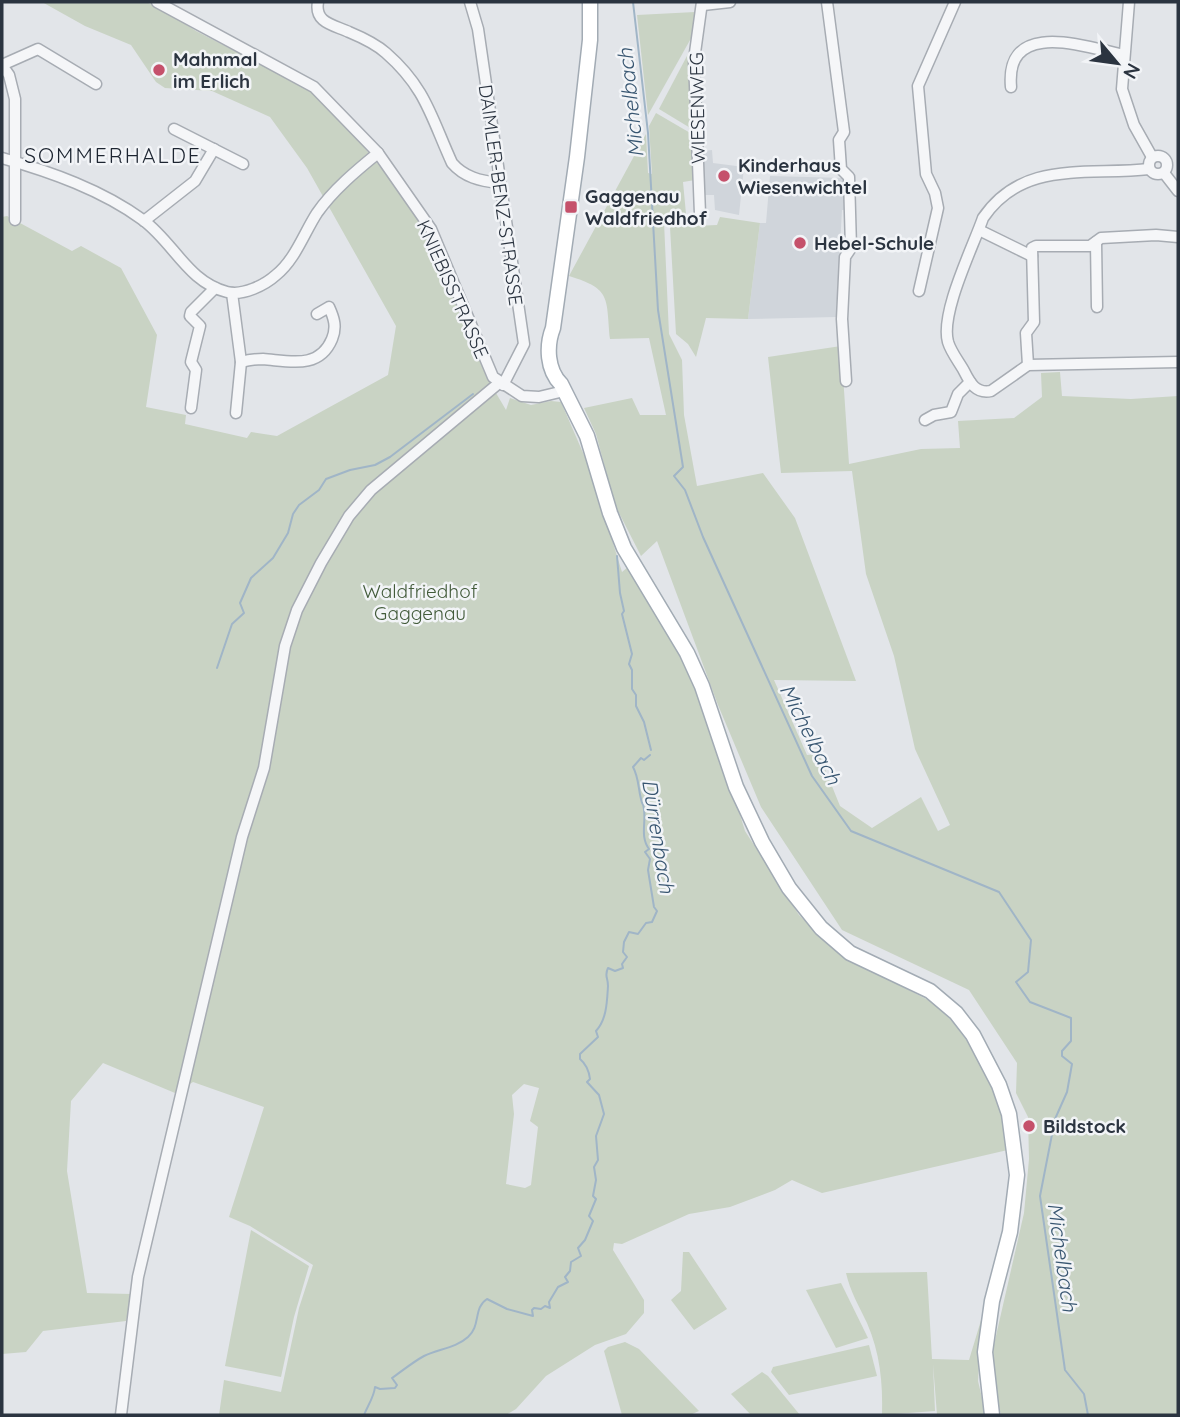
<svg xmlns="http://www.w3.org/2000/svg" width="1180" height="1417" viewBox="0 0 1180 1417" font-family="Quicksand,sans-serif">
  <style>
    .built { fill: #d0d5db }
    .green { fill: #c9d3c4; fill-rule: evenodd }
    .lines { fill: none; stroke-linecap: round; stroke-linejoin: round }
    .stream { stroke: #a0b5c7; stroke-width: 2 }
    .minor-casing { stroke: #a7acb3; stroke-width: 13 }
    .major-casing { stroke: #a2abb4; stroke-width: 17 }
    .minor { stroke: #f5f6f8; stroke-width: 10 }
    .major { stroke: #fff; stroke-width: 14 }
    .poi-dot { fill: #c5516b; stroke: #f2f4f7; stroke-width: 2.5 }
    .labels { text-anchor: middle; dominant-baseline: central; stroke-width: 5; stroke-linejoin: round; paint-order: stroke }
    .poi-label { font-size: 19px; font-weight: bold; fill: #2b3440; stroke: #f2f4f7; text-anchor: start }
    .street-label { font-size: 19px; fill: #2b3440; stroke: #f2f4f7 }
    .park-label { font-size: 19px; fill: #425b3a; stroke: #f2f4f7 }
    .water-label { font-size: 21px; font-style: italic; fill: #385671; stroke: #f2f4f7 }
    .neighbourhood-label { font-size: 21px; letter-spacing: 2px; fill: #1d2531; stroke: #f2f4f7 }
  </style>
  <rect width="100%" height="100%" fill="#e2e5e9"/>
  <g class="built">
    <path d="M712 150 713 163 744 167 739 215 715 210 714 195H705L703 151Z"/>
    <path d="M770 176 844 178 845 210H842L836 317 748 319 760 223H766Z"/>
  </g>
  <g class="green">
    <path d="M42 2H146L162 9 196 31 310 90 359 141 412 206 432 244 486 376 506 410 510 398 531 405 551 401 561 402 590 469 622 572 628 567 688 669 715 733 745 831 799 915 842 956 936 1004 953 1022 978 1056 1001 1103 1012 1149 822 1193 792 1180 775 1190 730 1207 689 1214 622 1244 614 1243 613 1250 644 1300V1313L626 1334 595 1345 546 1376 516 1409 506 1415H219L224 1380 281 1392 299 1308 313 1265 250 1226 229 1217 264 1107 193 1082 175 1093 103 1063 71 1101 67 1171 87 1293 132 1294 126 1321 43 1331 26 1352 2 1354V217L7 216 72 251 81 246 121 268 157 335 146 407 186 415 185 424 247 438 251 432 277 436 388 375 396 326 307 168 270 117 212 91 165 88 156 82 131 45 85 26ZM524 1084 539 1088 530 1121 538 1127 531 1185 525 1188 506 1184 514 1114 512 1095Z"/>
    <path d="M695 12 694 33 648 115 637 15Z"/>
    <path d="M688 54 690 55 692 129 659 109Z"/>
    <path d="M656 113 692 134 695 180 683 182 686 214 664 222 669 334 682 360 684 415 697 486 763 473 795 518 856 681 774 680 807 755 819 754 840 806 872 828 921 797 938 831 950 825 915 749 894 656 866 574 852 471 781 473 768 357 841 346 849 464 921 449 960 448 958 421 1014 418 1042 397 1041 373 1060 372 1062 396 1131 399 1178 396V1415H1001L995 1392 993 1349 1024 1213 1029 1159 1028 1117 1016 1093 1017 1063 969 990 842 930 761 807 718 705 657 541 641 556 615 505 596 434 584 408 632 398 640 415H666L649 338 610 339C606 298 612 289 569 276L646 134 648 173 652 174 649 126Z"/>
    <path d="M720 217 760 223 748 319 706 318 696 357 688 344 676 334 670 227 717 225Z"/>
    <path d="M251 1230 309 1266 294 1317 281 1377 225 1366Z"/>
    <path d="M683 1252H689L727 1309 694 1330 671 1300 681 1291Z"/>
    <path d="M927 1272 932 1359 969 1360 982 1317 978 1381 986 1415H937L933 1364 935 1411 882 1415C883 1383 880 1353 867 1323 859 1306 850 1291 846 1273Z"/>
    <path d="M841 1283 868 1338 836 1348 806 1290Z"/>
    <path d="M625 1342 639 1349 699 1411 690 1415H622L604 1351 608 1347Z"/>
    <path d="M869 1345 877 1376 789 1395 771 1372 773 1367Z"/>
    <path d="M762 1372 768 1376 800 1415H751L731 1394Z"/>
  </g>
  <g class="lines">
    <g class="stream">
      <path d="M633 2 648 133 658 310 683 467 674 476 685 490 703 537 812 776 851 831 999 892 1031 940 1028 972 1016 982 1030 1002 1071 1018V1041L1062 1051V1056L1072 1064 1067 1092 1055 1119 1040 1196 1065 1370 1084 1394 1088 1415"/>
      <path d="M617 556 620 593 624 611 622 614 632 654 629 664 632 670V689L636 695V706L644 722 651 750"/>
      <path d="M217 668 232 624 244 613 240 603 251 578 273 558 288 533 293 514 299 505 319 490 326 479 350 470 375 465 390 457 473 394"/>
      <path d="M364 1415C368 1405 374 1397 375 1387L380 1389 395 1388 397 1385 392 1378C402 1371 413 1362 424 1356 438 1349 456 1348 468 1337 481 1326 473 1308 487 1299L507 1309 533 1316 532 1310 534 1308 541 1309 545 1306 550 1308 549 1302 558 1287 568 1282 565 1277 570 1271 571 1262 581 1256 578 1248 585 1240 593 1221 589 1216 596 1199 593 1196 596 1180 594 1167 598 1160 596 1136 604 1114 599 1095 587 1082 590 1079C589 1071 586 1064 580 1059V1054L598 1037 596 1031C607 1019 607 1001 608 986 608 977 604 976 608 968L615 971 623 968 622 964 627 957 623 952 624 942 629 932 638 934 646 923 652 922 657 911 654 907 648 870 650 859 645 852 649 849C640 837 646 823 644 810 643 801 643 808 641 799 638 788 639 778 633 767L641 758 644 760 650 755"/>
    </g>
    <defs>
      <g id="minor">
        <path d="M157 2 314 87 378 153 431 229 493 377 522 396 539 397 564 391"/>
        <path d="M318 2C314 23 334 25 349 32 361 37 376 44 386 53 426 88 431 117 452 163 464 177 480 181 499 183"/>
        <path d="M470 2 478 29 524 344 503 385"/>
        <path d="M827 2 844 132 839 140 841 169 849 177 851 248 845 257 842 319 846 381"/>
        <path d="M1129 2 1122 89 1134 125 1152 157"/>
        <path d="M703 5 730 2"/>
        <path d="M1011 87C1005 18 1086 47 1124 55"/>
        <path d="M174 129 243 164"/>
        <circle cx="1158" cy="165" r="9"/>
        <path d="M2 158C51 172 102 190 143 220 174 243 188 282 227 292 243 296 265 285 276 275 295 260 304 233 317 213 333 190 357 170 378 153"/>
        <path d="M1149 169C1087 176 1023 159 983 218 973 247 940 313 948 342 951 352 959 362 964 371 970 383 976 394 991 391L1028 365 1178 362"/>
        <path d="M1164 173 1178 191"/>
        <path d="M700 214 694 60 702 2"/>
        <path d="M15 220V99L9 75 2 65 38 49 96 84"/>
        <path d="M144 221 195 181 214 149"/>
        <path d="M979 230 1032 256"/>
        <path d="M1096 242 1097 307"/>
        <path d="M919 291 938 208 935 193 926 174 918 86 955 2"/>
        <path d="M232 293 241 362 236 413"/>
        <path d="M241 362C248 360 256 359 263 359 289 361 319 370 332 339 337 327 334 318 329 307L317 314"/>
        <path d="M1028 365 1026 333 1034 322 1032 248 1036 246H1090L1101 238 1156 235 1178 237"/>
        <path d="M191 408 196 370 191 362 200 326 190 316 191 312 215 288"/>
        <path d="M925 420 934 415 951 412 958 394 970 382"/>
        <path d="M121 1415 138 1277 242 837 264 768 285 646 297 610 321 563 349 516 371 490 499 383"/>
      </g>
      <path id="major" d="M590 2V40L577 157 553 328C546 346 547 370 561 384L587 436 610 513 624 548 687 653 702 686 736 787 762 842 789 888 821 928 850 953 930 991 956 1013 973 1035 999 1085 1009 1114 1017 1175 1010 1232 992 1301 985 1352 992 1415"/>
    </defs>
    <use href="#minor" class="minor-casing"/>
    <use href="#major" class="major-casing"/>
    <use href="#minor" class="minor"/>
    <use href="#major" class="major"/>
  </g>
  <g class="poi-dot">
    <circle cx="159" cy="70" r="7"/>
    <circle cx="724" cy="176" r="7"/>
    <rect x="564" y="200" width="14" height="14" rx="3.5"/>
    <circle cx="800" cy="243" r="7"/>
    <circle cx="1029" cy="1126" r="7"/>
  </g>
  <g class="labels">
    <g class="poi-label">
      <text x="173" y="59">Mahnmal<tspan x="173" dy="22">im Erlich</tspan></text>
      <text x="738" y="165">Kinderhaus<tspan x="738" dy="22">Wiesenwichtel</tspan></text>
      <text x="585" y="196">Gaggenau<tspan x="585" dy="22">Waldfriedhof</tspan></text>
      <text x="814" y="243">Hebel-Schule</text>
      <text x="1043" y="1126">Bildstock</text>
    </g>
    <g class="street-label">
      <text transform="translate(697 108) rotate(-91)">WIESENWEG</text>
      <text transform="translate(501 195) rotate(82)">DAIMLER-BENZ-STRASSE</text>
      <text transform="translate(453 289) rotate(66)">KNIEBISSTRASSE</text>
    </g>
    <g class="park-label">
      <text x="420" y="591">Waldfriedhof<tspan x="420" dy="22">Gaggenau</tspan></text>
    </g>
    <g class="water-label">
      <text transform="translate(630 103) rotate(-96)">Michelbach</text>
      <text transform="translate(811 734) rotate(63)">Michelbach</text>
      <text transform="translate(659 836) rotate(81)">Dürrenbach</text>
      <text transform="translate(1063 1257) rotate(82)">Michelbach</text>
    </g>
    <g class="neighbourhood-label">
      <text x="113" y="155">SOMMERHALDE</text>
    </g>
  </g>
  <rect width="1180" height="1417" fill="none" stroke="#2b3440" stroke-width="7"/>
  <g transform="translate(1117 63) rotate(119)" stroke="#f2f4f7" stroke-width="5" paint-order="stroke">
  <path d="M0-5L12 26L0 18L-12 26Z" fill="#2b3440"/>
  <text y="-10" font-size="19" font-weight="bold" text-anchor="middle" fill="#2b3440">N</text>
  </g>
</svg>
